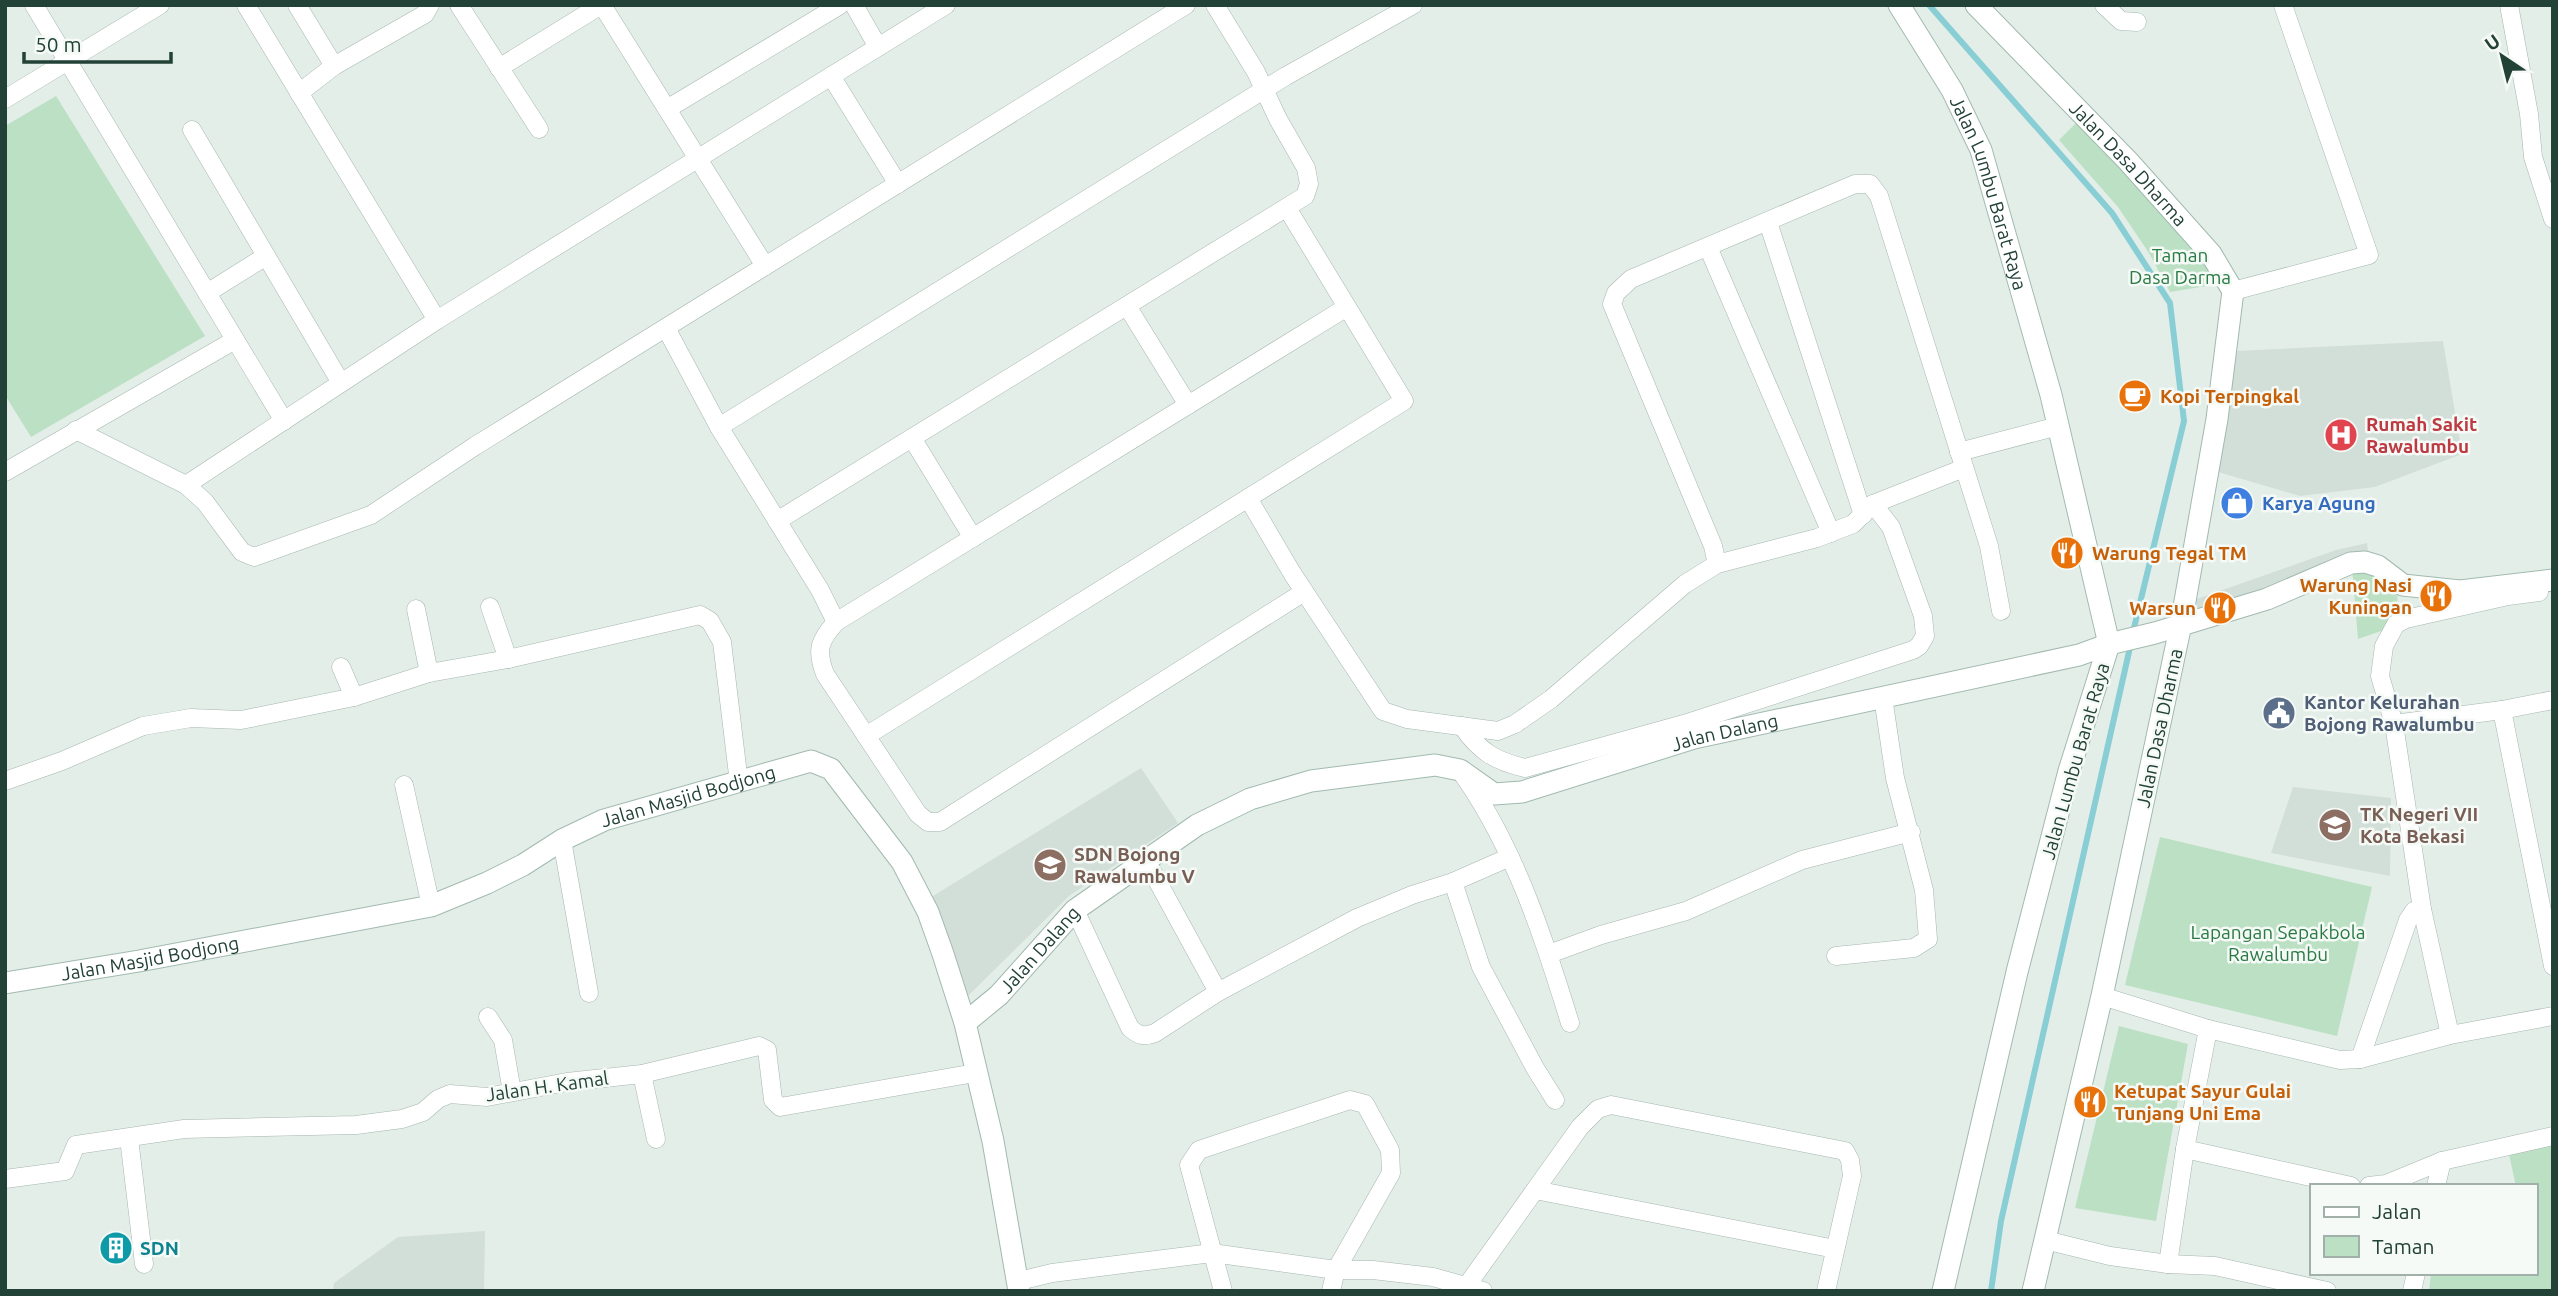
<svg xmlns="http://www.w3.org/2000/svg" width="2558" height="1296" viewBox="0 0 2558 1296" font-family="Ubuntu,sans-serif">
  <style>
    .built { fill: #d2ded8 }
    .green { fill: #bce0c3 }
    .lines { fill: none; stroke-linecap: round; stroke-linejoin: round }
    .stream { stroke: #89ced5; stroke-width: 6 }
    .street-casing { stroke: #a6b7b0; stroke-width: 19 }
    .secondary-casing { stroke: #a1bab0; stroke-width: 23 }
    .street { stroke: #fff; stroke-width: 18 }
    .secondary { stroke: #fff; stroke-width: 21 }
    .labels { text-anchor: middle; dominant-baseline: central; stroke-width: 5; stroke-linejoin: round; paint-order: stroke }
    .street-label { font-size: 19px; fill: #224137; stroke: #f5faf7 }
    .park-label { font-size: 19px; fill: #2a7a44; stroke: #f5faf7 }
    .food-label { font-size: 19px; font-weight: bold; fill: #c56008; stroke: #f5faf7; text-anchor: start }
    .health-label { font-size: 19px; font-weight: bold; fill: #be3a42; stroke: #f5faf7; text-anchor: start }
    .shop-label { font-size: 19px; font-weight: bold; fill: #366cbe; stroke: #f5faf7; text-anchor: start }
    .service-label { font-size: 19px; font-weight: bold; fill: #4e5e75; stroke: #f5faf7; text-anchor: start }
    .education-label { font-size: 19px; font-weight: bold; fill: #785e54; stroke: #f5faf7; text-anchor: start }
    .culture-label { font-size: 19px; font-weight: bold; fill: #0d838f; stroke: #f5faf7; text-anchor: start }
  </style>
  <rect width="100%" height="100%" fill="#e4eee9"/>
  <g class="built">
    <path d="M2443 341 2462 454 2375 487 2300 496 2218 472 2236 351Z"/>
    <path d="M2367 543 2369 560 2195 616 2197 599 2336 550Z"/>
    <path d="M1141 768 1178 823 1069 896 965 999 928 899Z"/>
    <path d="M2293 787 2391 798 2390 876 2271 853Z"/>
    <path d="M485 1231 484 1291H333L334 1283 398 1237Z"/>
  </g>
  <g class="green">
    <path d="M56 96 205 336 31 437 5 395V126Z"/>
    <path d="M2078 121 2199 257 2219 284 2170 292 2149 253 2118 207 2059 140Z"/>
    <path d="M2352 567H2368L2397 586 2398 617 2387 629 2358 639Z"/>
    <path d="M2160 837 2372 887 2337 1036 2125 985Z"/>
    <path d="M2119 1026 2188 1044 2156 1221 2075 1208Z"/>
    <path d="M2553 1142V1291H2429L2431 1273H2535V1186H2516L2508 1150Z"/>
  </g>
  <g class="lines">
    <g class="stream">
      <path d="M1929 5 2112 213 2170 303 2184 421 2133 632"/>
      <path d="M1991 1291 2001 1221 2131 643"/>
    </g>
    <defs>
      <g id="street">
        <path d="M34 5 284 421"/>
        <path d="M246 5 437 320"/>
        <path d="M297 5 334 66"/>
        <path d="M459 5 539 129"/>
        <path d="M602 5 765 266"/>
        <path d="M854 5 878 47"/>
        <path d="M2104 5 2121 21 2137 22"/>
        <path d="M2509 5 2529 114 2533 157 2553 219"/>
        <path d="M499 68 601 5"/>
        <path d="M831 76 898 184"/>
        <path d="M299 93 334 66 425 14 430 5"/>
        <path d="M5 99 160 5"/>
        <path d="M667 109 840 5"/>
        <path d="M192 130 341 383"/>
        <path d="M1768 222 1863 515"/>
        <path d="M1708 247 1831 533"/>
        <path d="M2233 291 2369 255 2283 5"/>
        <path d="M207 293 266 256"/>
        <path d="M1127 306 1188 405"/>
        <path d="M666 328 719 427 820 590 836 622"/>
        <path d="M719 427 1286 76 1413 5"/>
        <path d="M76 430 186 485 205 502 242 552 254 557 371 515 475 446 1186 5"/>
        <path d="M912 438 973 538"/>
        <path d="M1959 452 2058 426"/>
        <path d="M5 472 235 340"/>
        <path d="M186 485 437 320 946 5"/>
        <path d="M1248 498 1292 573 1383 711 1407 719 1498 731 1515 724 1551 699 1685 584 1717 564 1817 538 1853 524 1873 504 1964 468"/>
        <path d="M777 521 1305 196 1309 184 1306 168 1278 119 1256 72 1215 5"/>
        <path d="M1717 564 1713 546 1612 304 1616 293 1631 279 1855 184H1870L1879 196 1989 546 2001 611"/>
        <path d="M1304 592 940 822H928L918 814 825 674C816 650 819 641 836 622L1347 307"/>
        <path d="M490 607 508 659"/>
        <path d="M416 609 429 673"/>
        <path d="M341 667 354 697"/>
        <path d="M2502 710 2553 966"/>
        <path d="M2394 724 2502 710 2553 700"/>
        <path d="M1462 726C1480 752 1495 761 1525 768L1684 724 1913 650 1919 646 1925 636 1923 616 1891 527 1873 504"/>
        <path d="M866 736 1404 401 1287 208"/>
        <path d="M1464 776C1515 849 1544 938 1570 1023"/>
        <path d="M5 781 62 761 143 726 191 718 241 720 354 697 429 673 508 659 700 615 710 621 722 642 739 783"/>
        <path d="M404 785 431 906"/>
        <path d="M562 840 589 993"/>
        <path d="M1147 862 1218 992"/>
        <path d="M1453 882 1481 967 1535 1068 1555 1100"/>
        <path d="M1075 910 1130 1028C1139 1036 1144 1037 1155 1033L1218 992 1357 918 1412 895 1453 882 1510 857"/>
        <path d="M1549 954 1601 935 1686 911 1802 860 1911 832"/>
        <path d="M1836 956 1914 948 1928 939 1924 890 1895 778 1883 697"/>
        <path d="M2102 996 2208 1029 2340 1060 2360 1059 2450 1035 2553 1016"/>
        <path d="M488 1017 503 1040 512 1092"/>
        <path d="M2450 1035 2422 909 2394 724 2380 676 2384 646 2396 624 2406 619 2508 596 2539 592"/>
        <path d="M2360 1059 2408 920 2414 911 2422 909"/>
        <path d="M642 1074 656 1139"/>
        <path d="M129 1138 144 1264"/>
        <path d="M2185 1149 2351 1186"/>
        <path d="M5 1179 65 1171 76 1145 184 1129 356 1125 402 1119 423 1112 438 1099 450 1094 487 1097 567 1082 642 1074 759 1046 767 1050 773 1100 780 1107 975 1073"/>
        <path d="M2369 1186 2386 1184 2442 1161 2553 1136"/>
        <path d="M2436 1186 2442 1161"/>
        <path d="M1535 1190 1835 1249"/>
        <path d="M2045 1240 2110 1256 2168 1264 2215 1266 2327 1291"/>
        <path d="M2168 1264 2185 1149 2208 1029"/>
        <path d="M1019 1281 1052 1273 1212 1253 1336 1270H1373L1433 1277 1483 1291"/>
        <path d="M1223 1291 1189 1165 1199 1150 1350 1100 1365 1104 1390 1150 1391 1173 1336 1270 1331 1291"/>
        <path d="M1463 1291 1580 1127 1598 1109 1611 1105 1845 1151 1850 1160 1852 1176 1826 1291"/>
        <path d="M2412 1291 2416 1273"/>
      </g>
      <g id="secondary">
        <path id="s1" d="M1899 5 1952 90 1981 150 2051 395 2109 644 2069 771 2017 972 1943 1291"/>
        <path id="s2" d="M1976 5 2128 161 2211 254 2233 291 2217 419 2181 624 2102 996 2033 1291"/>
        <path id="s3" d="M5 983 139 961 431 906 487 883 523 865 562 840 604 820 811 761 831 769 902 862 928 912 943 954 965 1023 993 1141 1019 1291"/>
        <path id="s4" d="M965 1023 999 995 1075 910 1197 825 1250 799 1311 781 1435 765 1460 770 1494 794 1522 792 1694 738 2079 655 2109 644 2155 633 2267 599 2351 563 2365 562 2378 566 2403 585 2460 591 2553 580"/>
      </g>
    </defs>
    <use href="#street" class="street-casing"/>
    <use href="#secondary" class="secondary-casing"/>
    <use href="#street" class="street"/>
    <use href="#secondary" class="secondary"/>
  </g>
  <defs>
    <symbol id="cafe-disc" viewBox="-11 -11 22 22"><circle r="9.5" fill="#e8710a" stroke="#f5faf7"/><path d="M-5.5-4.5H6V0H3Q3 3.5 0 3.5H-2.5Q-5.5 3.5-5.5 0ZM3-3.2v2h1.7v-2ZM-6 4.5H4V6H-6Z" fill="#fff"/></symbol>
    <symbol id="hospital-disc" viewBox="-11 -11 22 22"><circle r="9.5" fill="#e0444e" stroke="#f5faf7"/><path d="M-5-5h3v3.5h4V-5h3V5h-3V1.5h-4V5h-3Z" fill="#fff"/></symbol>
    <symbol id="shop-disc" viewBox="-11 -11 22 22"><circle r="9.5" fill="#3f7fe0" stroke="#f5faf7"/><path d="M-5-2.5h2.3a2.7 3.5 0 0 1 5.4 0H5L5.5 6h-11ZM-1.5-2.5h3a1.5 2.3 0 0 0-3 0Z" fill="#fff"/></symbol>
    <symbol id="restaurant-disc" viewBox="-11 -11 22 22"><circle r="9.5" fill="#e8710a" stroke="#f5faf7"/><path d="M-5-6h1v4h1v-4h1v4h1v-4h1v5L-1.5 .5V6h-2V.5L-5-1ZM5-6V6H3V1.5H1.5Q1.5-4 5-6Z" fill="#fff"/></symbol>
    <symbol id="civic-disc" viewBox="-11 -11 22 22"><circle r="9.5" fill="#5c6f8a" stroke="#f5faf7"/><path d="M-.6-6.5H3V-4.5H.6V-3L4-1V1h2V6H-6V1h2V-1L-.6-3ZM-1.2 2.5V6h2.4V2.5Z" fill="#fff"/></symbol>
    <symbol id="school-disc" viewBox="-11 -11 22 22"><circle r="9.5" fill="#8d6e63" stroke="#f5faf7"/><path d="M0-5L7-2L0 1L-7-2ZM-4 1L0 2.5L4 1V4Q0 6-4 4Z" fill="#fff"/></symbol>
    <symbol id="building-disc" viewBox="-11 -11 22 22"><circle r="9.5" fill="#0f9aa8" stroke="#f5faf7"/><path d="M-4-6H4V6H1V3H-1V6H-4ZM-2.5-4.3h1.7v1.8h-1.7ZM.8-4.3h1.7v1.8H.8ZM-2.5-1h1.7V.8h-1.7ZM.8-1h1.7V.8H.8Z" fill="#fff"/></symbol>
  </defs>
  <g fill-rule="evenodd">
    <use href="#cafe-disc" x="2116" y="377" width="38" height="38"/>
    <use href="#hospital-disc" x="2322" y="416" width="38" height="38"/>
    <use href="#shop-disc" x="2218" y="484" width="38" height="38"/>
    <use href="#restaurant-disc" x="2048" y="534" width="38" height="38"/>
    <use href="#restaurant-disc" x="2417" y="577" width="38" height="38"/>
    <use href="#restaurant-disc" x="2201" y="589" width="38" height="38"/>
    <use href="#civic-disc" x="2260" y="694" width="38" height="38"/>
    <use href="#school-disc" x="2316" y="806" width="38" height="38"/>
    <use href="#school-disc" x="1031" y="846" width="38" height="38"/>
    <use href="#restaurant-disc" x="2071" y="1083" width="38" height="38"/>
    <use href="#building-disc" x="97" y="1229" width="38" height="38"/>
  </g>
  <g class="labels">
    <g class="street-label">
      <text stroke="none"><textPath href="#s2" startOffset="220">Jalan Dasa Dharma</textPath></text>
      <text stroke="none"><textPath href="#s1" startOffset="210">Jalan Lumbu Barat Raya</textPath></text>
      <text transform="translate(2159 728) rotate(-78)">Jalan Dasa Dharma</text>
      <text stroke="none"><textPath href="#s4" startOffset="861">Jalan Dalang</textPath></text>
      <text transform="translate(2075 761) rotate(-74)">Jalan Lumbu Barat Raya</text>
      <text stroke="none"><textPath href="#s3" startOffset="714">Jalan Masjid Bodjong</textPath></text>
      <text stroke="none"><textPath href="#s4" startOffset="105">Jalan Dalang</textPath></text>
      <text stroke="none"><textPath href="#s3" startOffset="147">Jalan Masjid Bodjong</textPath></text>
      <text transform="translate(547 1086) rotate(-8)">Jalan H. Kamal</text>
    </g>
    <g class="park-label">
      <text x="2180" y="255">Taman<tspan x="2180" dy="22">Dasa Darma</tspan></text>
      <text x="2278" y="932">Lapangan Sepakbola<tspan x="2278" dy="22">Rawalumbu</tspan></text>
    </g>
    <g class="food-label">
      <text x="2160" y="396">Kopi Terpingkal</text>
      <text x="2092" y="553">Warung Tegal TM</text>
      <text x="2412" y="585" text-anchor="end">Warung Nasi<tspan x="2412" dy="22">Kuningan</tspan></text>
      <text x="2196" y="608" text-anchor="end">Warsun</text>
      <text x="2114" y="1091">Ketupat Sayur Gulai<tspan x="2114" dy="22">Tunjang Uni Ema</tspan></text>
    </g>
    <g class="health-label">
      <text x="2366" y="424">Rumah Sakit<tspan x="2366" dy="22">Rawalumbu</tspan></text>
    </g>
    <g class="shop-label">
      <text x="2262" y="503">Karya Agung</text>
    </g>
    <g class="service-label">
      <text x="2304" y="702">Kantor Kelurahan<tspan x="2304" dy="22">Bojong Rawalumbu</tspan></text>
    </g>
    <g class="education-label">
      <text x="2360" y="814">TK Negeri VII<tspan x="2360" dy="22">Kota Bekasi</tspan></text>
      <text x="1074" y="854">SDN Bojong<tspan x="1074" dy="22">Rawalumbu V</tspan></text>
    </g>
    <g class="culture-label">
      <text x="140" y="1248">SDN</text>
    </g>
  </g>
  <rect width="2558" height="1296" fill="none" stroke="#224137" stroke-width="14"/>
  <rect x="2310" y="1184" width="228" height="91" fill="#f5faf7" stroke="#a1b0aa" stroke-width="2"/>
  <rect x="2324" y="1207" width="35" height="10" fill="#ffffff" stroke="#a1b0aa" stroke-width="2"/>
  <text x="2372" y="1219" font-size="21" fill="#224137">Jalan</text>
  <rect x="2324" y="1236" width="35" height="21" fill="#bce0c3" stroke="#a1b0aa" stroke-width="2"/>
  <text x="2372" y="1254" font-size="21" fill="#224137">Taman</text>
  <g transform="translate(2502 56) rotate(325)" stroke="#f5faf7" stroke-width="5" paint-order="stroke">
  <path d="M0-5L12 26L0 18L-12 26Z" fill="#224137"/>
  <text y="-10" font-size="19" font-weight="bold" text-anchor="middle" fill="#224137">U</text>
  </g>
  <path d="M24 52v10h147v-10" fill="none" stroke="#224137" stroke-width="3.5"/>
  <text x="35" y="52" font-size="21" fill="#224137" stroke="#f5faf7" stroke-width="5" paint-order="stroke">50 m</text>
</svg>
